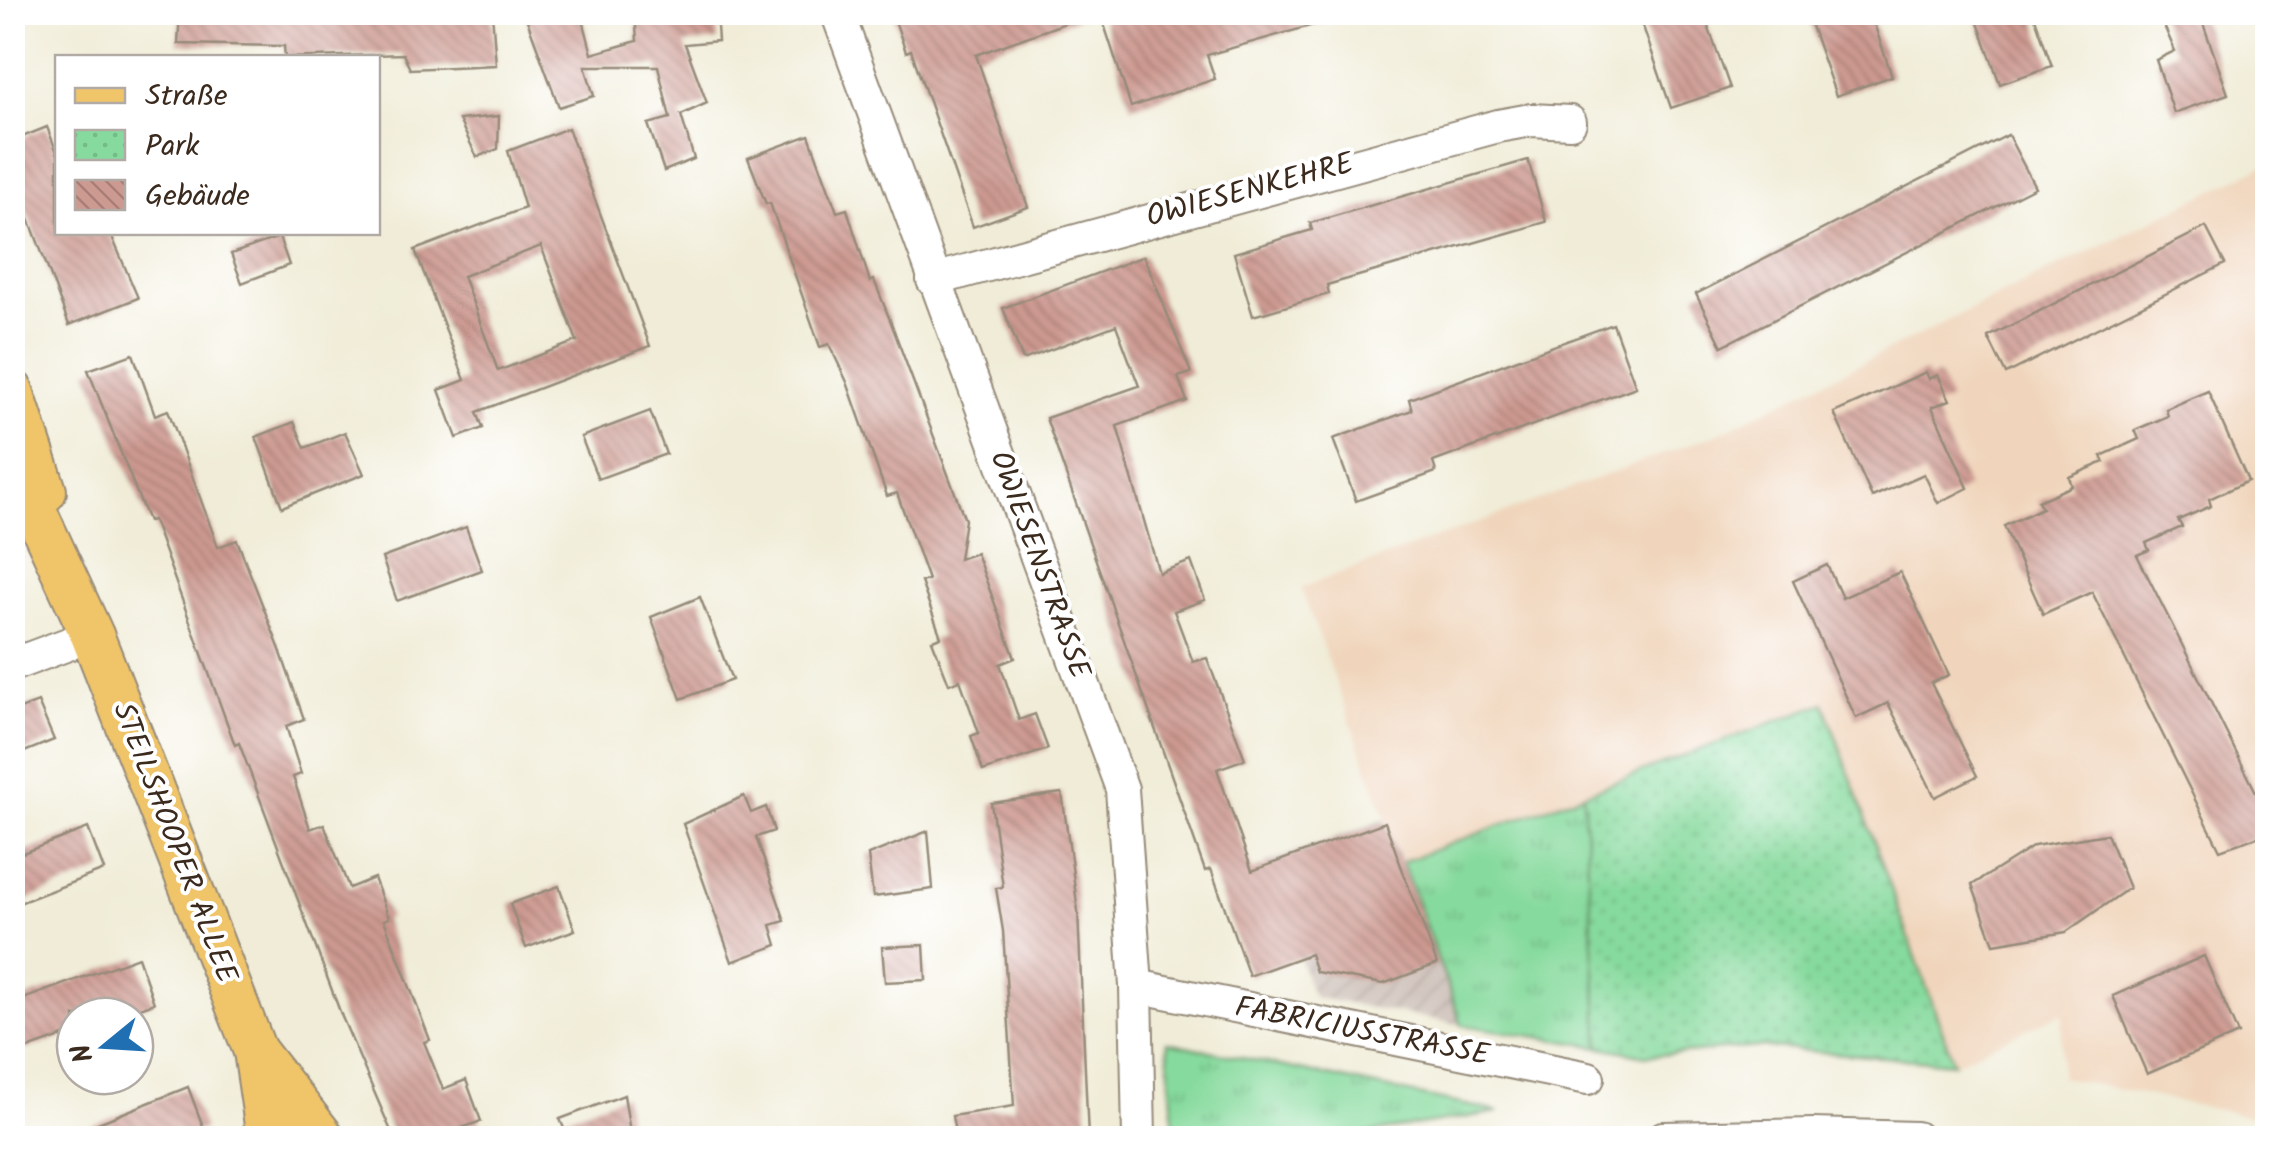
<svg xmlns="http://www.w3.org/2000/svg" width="2280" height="1151" viewBox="0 0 2280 1151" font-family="Kalam,sans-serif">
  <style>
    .built { fill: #f0d5bc }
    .industrial { fill: url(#industrial-furrows) }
    .grass { fill: url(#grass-tufts); stroke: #60825e; stroke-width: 2.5 }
    .park { fill: url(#park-dots); stroke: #60825e; stroke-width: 2.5 }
    .building { fill: url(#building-back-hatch); fill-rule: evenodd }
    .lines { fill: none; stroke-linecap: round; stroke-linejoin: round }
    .minor-casing { stroke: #968b7a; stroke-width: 36 }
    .major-casing { stroke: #968b7a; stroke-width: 46 }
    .minor { stroke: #fff; stroke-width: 32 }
    .major { stroke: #f0c469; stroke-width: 42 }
    .labels { text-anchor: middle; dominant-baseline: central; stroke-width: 8; stroke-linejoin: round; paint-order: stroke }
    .street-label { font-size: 30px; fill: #3b2a1e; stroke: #fff }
  </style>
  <defs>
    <pattern id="industrial-furrows" width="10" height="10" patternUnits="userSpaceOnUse" patternTransform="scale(2.5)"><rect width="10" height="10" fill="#cec1b9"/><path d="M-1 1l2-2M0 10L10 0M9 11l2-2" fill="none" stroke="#b2a69f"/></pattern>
    <pattern id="grass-tufts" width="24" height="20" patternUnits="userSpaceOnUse" patternTransform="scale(2.5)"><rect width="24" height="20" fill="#86da9d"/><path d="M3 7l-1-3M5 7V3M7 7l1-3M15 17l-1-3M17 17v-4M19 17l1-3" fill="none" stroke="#75bb87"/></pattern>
    <pattern id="park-dots" width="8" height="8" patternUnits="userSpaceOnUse" patternTransform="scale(2.5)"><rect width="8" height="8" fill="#86da9d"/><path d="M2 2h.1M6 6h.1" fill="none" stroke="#75bb87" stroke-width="1.8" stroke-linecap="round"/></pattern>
    <pattern id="building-back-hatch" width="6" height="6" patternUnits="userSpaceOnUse" patternTransform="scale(2.5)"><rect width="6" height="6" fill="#cd9a91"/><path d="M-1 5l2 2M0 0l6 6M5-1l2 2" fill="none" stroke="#a87e76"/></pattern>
  </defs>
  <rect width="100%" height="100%" fill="#fff"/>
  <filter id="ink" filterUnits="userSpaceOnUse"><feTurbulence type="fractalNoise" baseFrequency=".01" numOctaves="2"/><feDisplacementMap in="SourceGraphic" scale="20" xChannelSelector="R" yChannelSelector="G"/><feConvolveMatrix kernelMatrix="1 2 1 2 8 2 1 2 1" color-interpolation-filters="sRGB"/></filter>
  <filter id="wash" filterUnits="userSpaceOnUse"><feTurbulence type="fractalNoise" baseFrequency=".0048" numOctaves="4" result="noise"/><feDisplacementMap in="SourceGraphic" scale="40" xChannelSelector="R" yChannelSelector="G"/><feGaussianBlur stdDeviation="2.25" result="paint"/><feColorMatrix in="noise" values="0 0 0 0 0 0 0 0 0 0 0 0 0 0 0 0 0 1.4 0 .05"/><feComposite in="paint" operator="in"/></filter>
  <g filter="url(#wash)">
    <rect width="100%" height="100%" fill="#f0ecd7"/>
    <path class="built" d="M2267 164V1120L2060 1077 2063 1012 1954 1063 1823 704 1402 862 1301 588 1717 434Z"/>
    <path class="industrial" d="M1385 819 1462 1025 1313 997 1265 863Z"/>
    <g class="grass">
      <path d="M1583 794 1600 1047 1462 1025 1402 862Z"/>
      <path d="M1167 1042 1499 1112 1341 1138H1175Z"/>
    </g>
    <path class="park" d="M1824 703 1954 1063 1760 1047 1646 1056 1600 1047 1583 794Z"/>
    <g id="blocks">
      <g class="building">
        <path d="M180 12H492L496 65 410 69 403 54 285 58 284 46 178 44Z"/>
        <path d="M524 12H581L592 54 637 41 635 12H716L718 41 685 44 707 103 681 115 694 159 664 171 648 124 670 118 658 66H585L594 96 559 107Z"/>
        <path d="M892 12H1084L1085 16 976 55 1028 207 973 227 911 50 906 52Z"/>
        <path d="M1100 12H1330L1331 20 1207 55 1215 79 1131 107Z"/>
        <path d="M1638 12H1703L1730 88 1671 108Z"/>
        <path d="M1806 12H1870L1892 76 1836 96Z"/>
        <path d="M1974 12H2033L2052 66 2000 84Z"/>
        <path d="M2158 12H2199L2228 94 2174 113 2156 60 2175 51Z"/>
        <path d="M499 116 498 149 477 157 459 120Z"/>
        <path d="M47 127 58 155V232H110L138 298 69 325 12 173V141Z"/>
        <path d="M568 128 650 346 477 412 483 428 457 438 439 390 465 380 415 250 525 208 508 151ZM541 246 577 341 498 371 463 276Z"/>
        <path d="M809 135 837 212 847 209 870 282 874 280 890 320 961 509 965 520 959 559 976 553 1015 658 1000 664 1019 720 1035 714 1048 749 983 771 971 736 979 733 960 680 949 684 932 640 941 637 921 582 928 580 897 493 887 496 847 382 829 344 820 347 770 203 766 204 748 158Z"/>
        <path d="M2008 135 2035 187 1722 346 1696 294Z"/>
        <path d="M1528 160 1546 222 1327 285 1329 294 1253 316 1234 253 1312 230 1310 223Z"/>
        <path d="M2206 227 2225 264 2006 374 1988 337Z"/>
        <path d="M279 237 289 265 242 283 231 254Z"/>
        <path d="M1144 256 1191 373 1178 377 1187 401 1117 426 1159 573 1191 561 1205 600 1174 611 1193 662 1207 658 1245 759 1217 769 1252 871 1385 822 1437 964 1383 984 1316 972 1310 954 1249 976 1211 869 1205 871 1046 418 1139 386 1116 325 1023 360 1003 308Z"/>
        <path d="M1613 324 1636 387 1433 462 1436 472 1356 501 1333 439 1412 410 1409 399Z"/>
        <path d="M133 354 155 415 168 410 218 547 237 540 280 650 304 719 286 726 301 774 293 777 310 829 324 824 349 888 374 878 389 918 384 920 430 1040 424 1042 443 1089 466 1080 481 1121 435 1138H394L342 1017 239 743 235 745 153 520 148 521 88 370Z"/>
        <path d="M1926 372 1929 379 1938 375 1950 400 1932 407 1968 488 1938 503 1924 474 1872 497 1834 413Z"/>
        <path d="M2208 391 2248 481 2209 499 2211 506 2178 520 2182 527 2146 543 2149 550 2137 555 2268 816V833L2220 850 2092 592 2043 614 2004 526 2042 508 2038 501 2072 486 2069 477 2104 462 2101 456 2139 439 2135 430 2168 416 2166 409Z"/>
        <path d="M650 411 666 454 598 479 581 437Z"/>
        <path d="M294 422 305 448 345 432 364 474 282 507 256 437Z"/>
        <path d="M466 527 482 570 397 601 382 558Z"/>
        <path d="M1827 565 1842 598 1900 572 1949 675 1931 683 1977 776 1935 797 1888 703 1856 718 1793 581Z"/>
        <path d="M700 597 732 680 681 699 651 617Z"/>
        <path d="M38 702 54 740 12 757V712Z"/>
        <path d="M1062 793 1078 911 1088 1138H956L952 1116 1014 1106 1003 931 996 888 1003 887 991 803Z"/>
        <path d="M744 796 751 813 766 807 774 831 756 837 785 921 771 925 777 945 732 962 683 824Z"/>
        <path d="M88 828 104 870 12 906V857Z"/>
        <path d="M928 831 933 889 873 897 868 855Z"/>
        <path d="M2107 834 2129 888 2066 932 1994 944 1972 885 2034 846Z"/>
        <path d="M559 886 575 930 526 948 510 904Z"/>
        <path d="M924 945 926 980 885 982 882 947Z"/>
        <path d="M2204 956 2238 1034 2147 1074 2113 996Z"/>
        <path d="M138 957 154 1003 118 1016H75V1032L25 1050 12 1017V1003Z"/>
        <path d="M188 1087 204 1129 180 1138H61Z"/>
        <path d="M624 1095 631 1138H568L560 1119Z"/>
      </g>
    </g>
  </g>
  <g filter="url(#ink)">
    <use href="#blocks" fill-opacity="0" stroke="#968b7a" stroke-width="2.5"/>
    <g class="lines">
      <defs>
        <g id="minor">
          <path d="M837 12 1122 789 1136 986 1139 1138"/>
          <path d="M933 280 1498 126 1531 120 1570 122"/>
          <path d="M12 665 92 635"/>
          <path d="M1136 986 1588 1078"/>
          <path d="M1663 1138 1813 1135 1916 1138"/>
        </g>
        <g id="major">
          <path d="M12 391 45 491"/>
          <path d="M12 461 92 635 255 1051 268 1138"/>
          <path d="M255 1051 323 1138"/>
        </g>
      </defs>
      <use href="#minor" class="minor-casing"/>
      <use href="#major" class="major-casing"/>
      <use href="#minor" class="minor"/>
      <use href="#major" class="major"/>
    </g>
  </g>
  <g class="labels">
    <g class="street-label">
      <text transform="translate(1250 191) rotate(-15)">OWIESENKEHRE</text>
      <text transform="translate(1039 565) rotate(70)">OWIESENSTRASSE</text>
      <text transform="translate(174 843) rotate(69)">STEILSHOOPER ALLEE</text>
      <text transform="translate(1362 1032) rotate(11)">FABRICIUSSTRASSE</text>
    </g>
  </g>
  <rect width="2280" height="1151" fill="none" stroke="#fff" stroke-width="50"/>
  <rect x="55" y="55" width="325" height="180" fill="#ffffff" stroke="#b1aaa5" stroke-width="2.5"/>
  <rect x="75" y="88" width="50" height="15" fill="#f0c469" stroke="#b1aaa5" stroke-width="2.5"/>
  <text x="145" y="105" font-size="30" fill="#3b2a1e">Straße</text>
  <rect x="75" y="130" width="50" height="30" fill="url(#park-dots)" stroke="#b1aaa5" stroke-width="2.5"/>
  <text x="145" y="155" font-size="30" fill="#3b2a1e">Park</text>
  <rect x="75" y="180" width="50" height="30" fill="url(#building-back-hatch)" stroke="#b1aaa5" stroke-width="2.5"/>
  <text x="145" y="205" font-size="30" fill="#3b2a1e">Gebäude</text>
  <g transform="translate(105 1046) rotate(252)"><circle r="48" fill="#ffffff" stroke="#b1aaa5" stroke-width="2.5"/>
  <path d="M0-8L18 38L0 25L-18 38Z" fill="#1f6fb2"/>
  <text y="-15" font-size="28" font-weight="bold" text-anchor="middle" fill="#3b2a1e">N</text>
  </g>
</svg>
